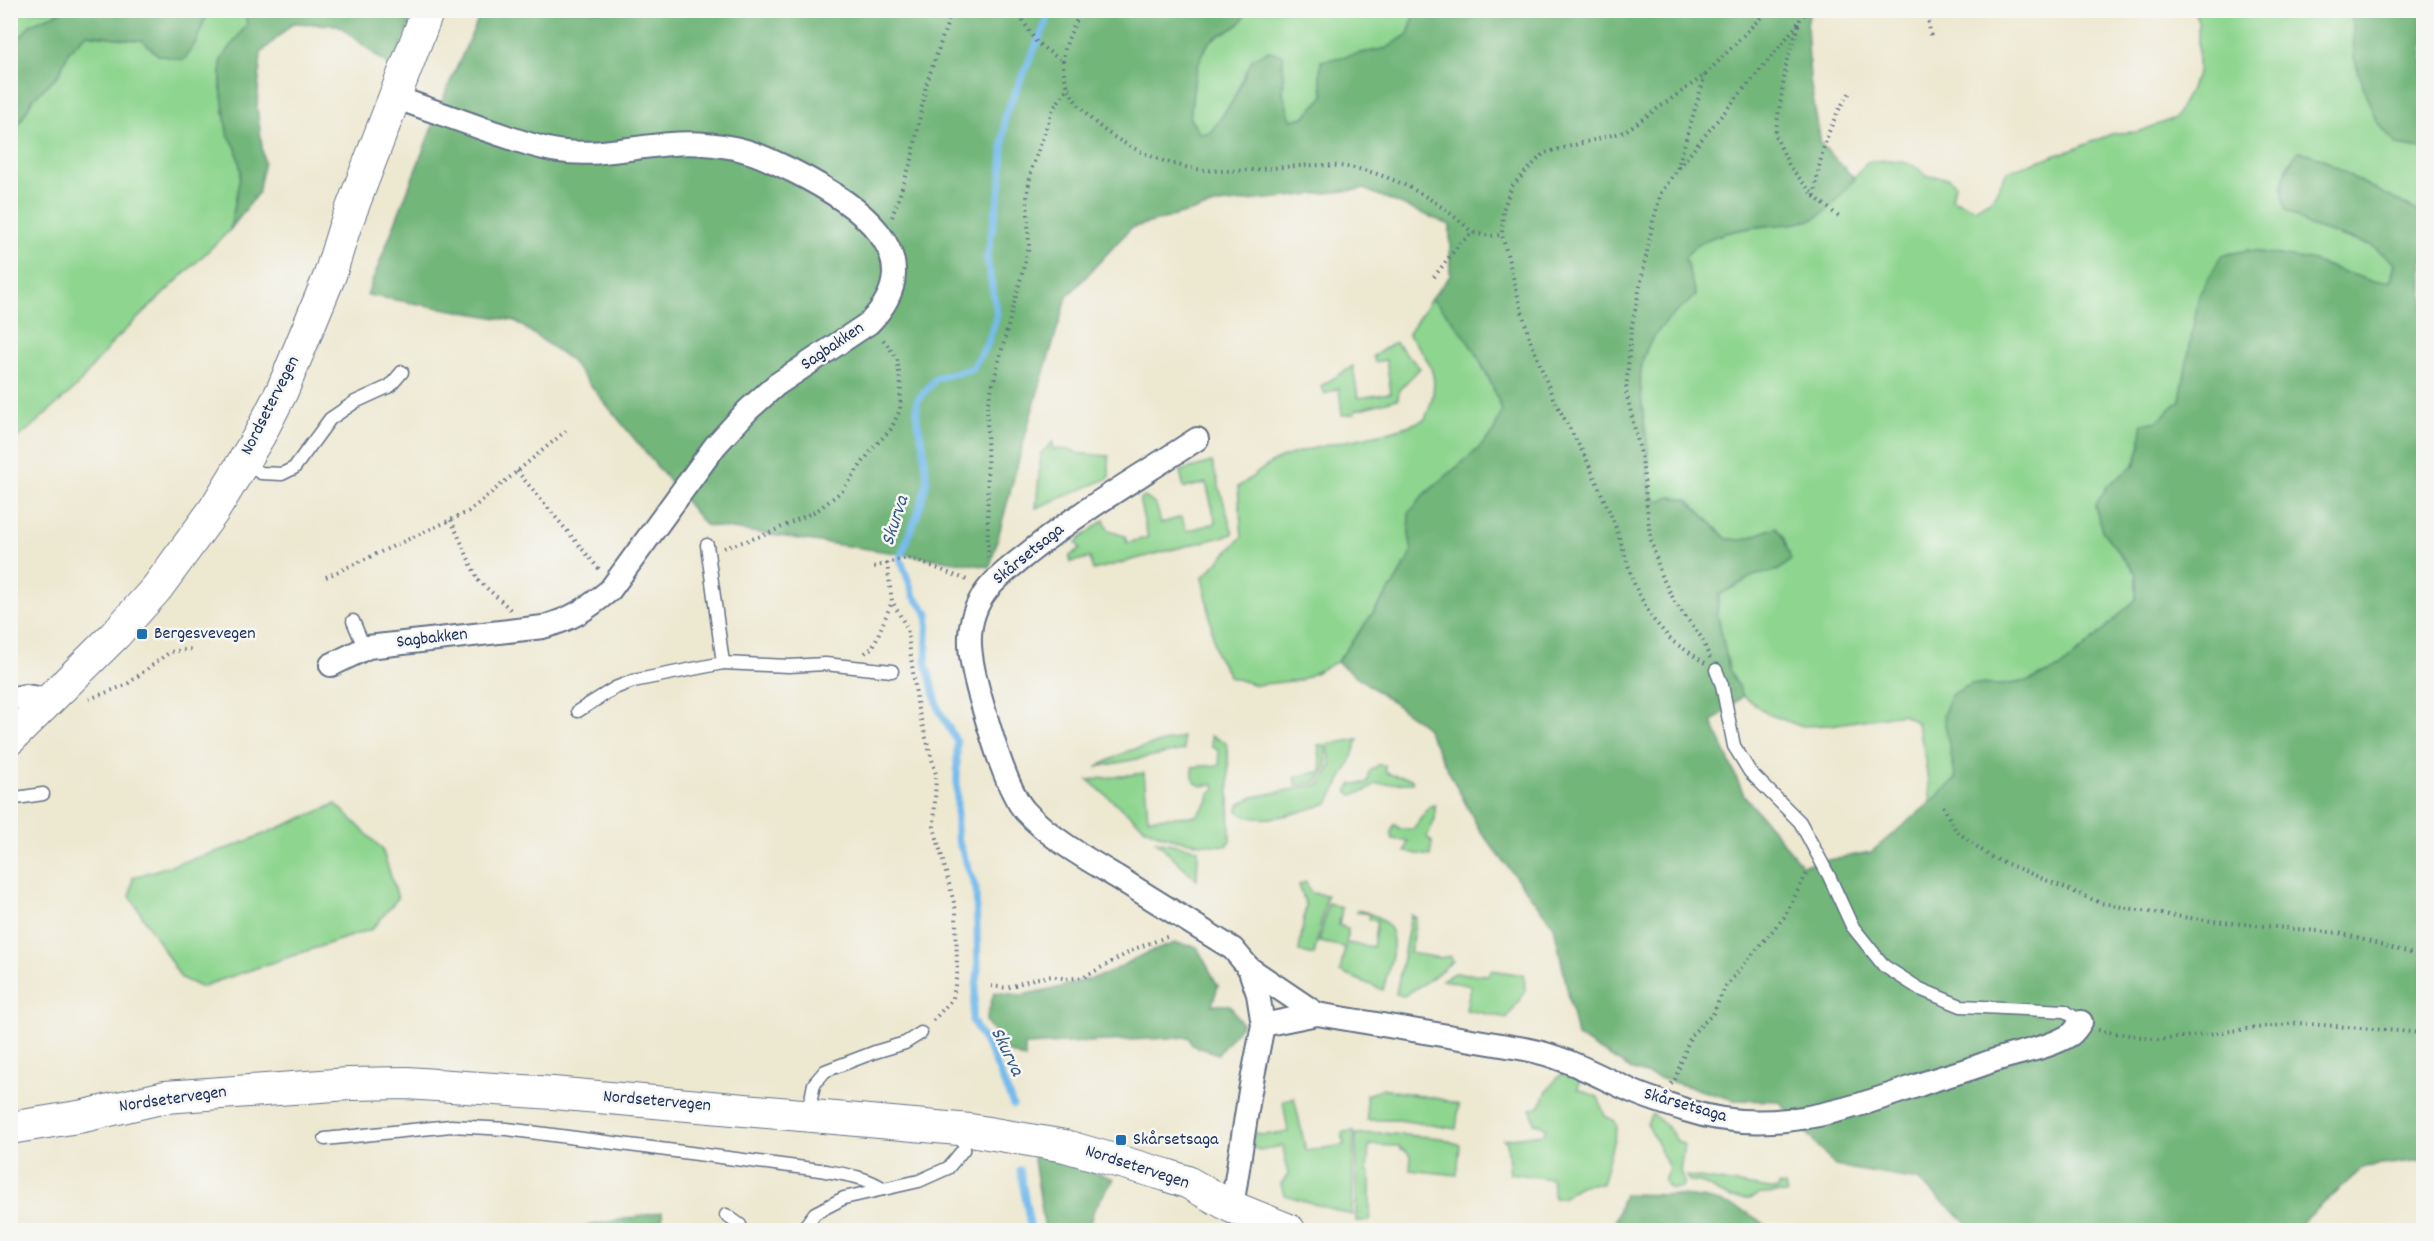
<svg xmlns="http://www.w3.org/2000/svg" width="2434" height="1241" viewBox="0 0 2434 1241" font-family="Dekko,sans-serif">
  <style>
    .green { fill: #8ed58f; stroke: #548276; stroke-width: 1.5 }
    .forest { fill: #72b67a; stroke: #46726c; stroke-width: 1.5 }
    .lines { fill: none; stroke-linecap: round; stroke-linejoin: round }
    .stream { stroke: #76bbed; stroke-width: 7 }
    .lane-casing { stroke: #647086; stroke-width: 15 }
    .street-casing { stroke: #647086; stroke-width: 26 }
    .secondary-casing { stroke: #647086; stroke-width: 34 }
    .path { stroke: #647086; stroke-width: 4; stroke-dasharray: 1.5 4.5; stroke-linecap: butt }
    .lane { stroke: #fff; stroke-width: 12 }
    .street { stroke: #fff; stroke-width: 22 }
    .secondary { stroke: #fff; stroke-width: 32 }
    .poi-dot { fill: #1f6fb2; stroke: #f6f6f2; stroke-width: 2 }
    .labels { text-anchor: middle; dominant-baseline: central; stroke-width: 5; stroke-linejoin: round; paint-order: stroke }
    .street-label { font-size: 18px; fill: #1b2f5e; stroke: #f6f6f2 }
    .poi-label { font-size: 18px; fill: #1b2f5e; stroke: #f6f6f2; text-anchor: start }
    .water-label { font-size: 20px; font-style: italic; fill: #365989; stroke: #f6f6f2 }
  </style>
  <rect width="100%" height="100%" fill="#f6f6f2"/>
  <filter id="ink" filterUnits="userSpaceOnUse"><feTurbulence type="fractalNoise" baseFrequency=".0167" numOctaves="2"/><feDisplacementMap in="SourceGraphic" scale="12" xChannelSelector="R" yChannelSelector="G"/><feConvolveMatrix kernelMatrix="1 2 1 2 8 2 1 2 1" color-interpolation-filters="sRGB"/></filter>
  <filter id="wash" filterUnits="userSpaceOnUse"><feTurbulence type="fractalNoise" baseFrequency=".008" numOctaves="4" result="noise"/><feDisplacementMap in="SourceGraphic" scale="24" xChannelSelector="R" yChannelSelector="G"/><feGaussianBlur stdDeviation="1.35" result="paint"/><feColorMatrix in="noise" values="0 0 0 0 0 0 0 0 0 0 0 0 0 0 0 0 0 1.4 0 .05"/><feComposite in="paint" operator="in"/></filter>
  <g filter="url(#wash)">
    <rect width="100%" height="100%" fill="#ede8d0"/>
    <g class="green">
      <path d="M1292 10 1313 12 1314 10 1414 11 1415 14 1408 34 1387 48 1321 61 1320 76 1324 96 1304 117 1291 120 1283 94 1284 74 1246 70 1232 102 1211 132 1200 134 1190 119C1193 94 1193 63 1209 43 1219 29 1241 33 1246 11Z"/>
      <path d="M11 11H63L31 24 11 48Z"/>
      <path d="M208 11H244L248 24 221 60V87L227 132 236 148 241 171 230 230 113 342 75 388 23 434 11 443V137L33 99 59 74 69 51 87 34C106 36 123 40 142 40L158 55 196 42Z"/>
      <path d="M2194 11H2352V18L2397 145 2423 149V214L2300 151 2288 164 2281 188 2341 237 2371 245 2395 262 2391 281H2371L2309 260 2248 250 2221 256 2186 369 2180 400 2156 422 2142 423C2141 444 2142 460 2124 474L2120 554 2136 574V599L2095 638 2060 668 2028 681 2002 685 1971 684 1950 749 1956 779 1931 802 1923 746 1917 723 1903 714 1830 725 1800 726 1768 714 1743 696 1729 669 1717 612 1719 595 1753 576 1779 570 1776 528 1743 540 1727 539 1688 500 1672 497 1656 501C1646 488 1650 468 1648 451 1639 371 1625 351 1696 296L1684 258C1707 223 1781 229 1818 216 1829 212 1859 173 1867 162 1889 159 1911 158 1927 176L1949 178 1955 184 1952 199 1975 209 1993 198 2007 171 2072 150 2114 133 2138 132 2175 118 2198 73V21Z"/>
      <path d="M1431 299C1463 325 1488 372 1502 411L1493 433 1477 450 1424 495 1409 534 1413 551 1392 587 1337 662 1300 680 1256 685 1230 677 1216 654 1203 577 1242 537 1238 487C1252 478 1266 464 1281 458 1328 440 1379 440 1425 419 1442 380 1434 365 1408 334Z"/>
      <path d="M1395 342 1420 368 1399 390 1398 399 1356 410 1354 414 1342 415 1339 388 1325 394 1321 386 1353 366 1358 398 1391 393 1386 360 1375 362 1373 356Z"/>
      <path d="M1053 442V449L1074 450V453L1109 456V478L1036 508 1041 453Z"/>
      <path d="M1212 462 1233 534 1093 570 1090 558 1070 562V556L1080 549 1076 542 1104 520 1109 531 1125 536 1127 543 1148 537 1140 504V499L1145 497 1156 505 1161 523 1182 517 1186 531 1216 523 1206 483 1184 488 1180 471Z"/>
      <path d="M1211 736 1225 742 1228 748 1230 840 1226 846C1199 844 1172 841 1147 829L1088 780 1144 773 1148 818 1196 816 1209 801V793L1215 791 1214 784 1201 786 1194 782 1192 767 1220 765 1218 750 1212 747Z"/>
      <path d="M1183 737 1184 750 1096 767 1128 751Z"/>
      <path d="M1358 739 1349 765 1328 803C1306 810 1259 828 1238 812L1239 805 1253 797 1320 784 1331 767 1328 744Z"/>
      <path d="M1322 744 1326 747 1327 767 1318 781 1297 786 1295 777 1322 771 1318 745Z"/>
      <path d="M1378 765H1385V772C1395 778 1402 775 1412 779L1413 783 1375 784 1366 791 1352 795 1347 791 1352 784 1368 783 1369 772Z"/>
      <path d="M336 804 382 849 398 898 372 929 200 987 181 978 130 896 133 877 235 846Z"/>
      <path d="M1435 805V819L1427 837 1432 842 1430 856 1405 852 1408 841 1392 839C1390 833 1391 829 1395 824L1400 829H1413L1430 806Z"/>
      <path d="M1156 841 1198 849 1197 880Z"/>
      <path d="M1306 882 1311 893 1327 895 1314 955 1299 951 1306 905 1299 885Z"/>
      <path d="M1328 903 1342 908 1339 925 1348 929 1346 943 1373 947 1377 921 1369 919 1370 914 1356 912 1357 910C1408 920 1393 952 1383 990L1340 972 1345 947 1319 942Z"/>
      <path d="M1411 915 1416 918 1410 953 1440 958 1450 956 1453 961 1432 978 1404 996 1396 994Z"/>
      <path d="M1491 970 1524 975 1525 992 1507 1018 1466 1010 1471 986 1442 980 1454 973 1488 975Z"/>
      <path d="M1566 1069 1580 1079 1578 1089 1598 1097 1605 1116 1615 1121 1617 1127 1602 1184C1593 1184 1584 1183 1576 1188 1568 1193 1565 1200 1554 1198L1552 1179 1510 1173 1507 1142 1503 1139 1543 1134 1546 1129 1542 1125 1534 1123 1531 1109C1543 1108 1543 1097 1549 1088 1554 1081 1561 1075 1566 1069Z"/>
      <path d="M1382 1089 1440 1099 1459 1105 1456 1129 1399 1120H1367L1366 1095Z"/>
      <path d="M1294 1097 1306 1151 1344 1145 1342 1132 1354 1131 1352 1215 1284 1195 1281 1184 1288 1175 1283 1146 1259 1150 1252 1147 1253 1132 1262 1135 1288 1132 1283 1101Z"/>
      <path d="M1652 1114 1667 1126 1677 1141 1684 1145 1680 1172 1684 1182 1682 1188 1671 1189C1661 1182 1665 1178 1669 1168L1647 1123Z"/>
      <path d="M1381 1133 1441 1138 1460 1145 1457 1175 1410 1170 1411 1156 1404 1150 1400 1149 1399 1146 1369 1145 1367 1172H1370V1221H1356V1134Z"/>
      <path d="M1686 1176 1777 1190 1778 1185 1785 1186 1787 1193 1760 1194 1750 1199 1730 1198 1700 1182 1689 1181Z"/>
    </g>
    <g class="forest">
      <path d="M63 11V10L208 11 196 42 184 60 158 55 142 40C123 40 106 36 87 34L69 51 59 74 33 99 11 137V48L31 24Z"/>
      <path d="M244 11H415L392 68 338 25 293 23 261 53 257 107 264 163 258 193 230 230 241 171 236 148 227 132 221 87V60L247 24Z"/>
      <path d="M482 11H1246C1241 33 1220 29 1209 43 1193 63 1193 94 1190 119L1200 134 1211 132 1232 102 1253 58 1269 51 1283 55V94L1291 120 1304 117 1324 96 1320 76 1321 61 1387 48 1408 34 1415 14 1414 11H1810L1807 25 1810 81 1821 144 1855 179C1845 189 1831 210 1819 216 1803 225 1782 224 1765 226 1739 229 1699 235 1685 258L1696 296C1625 351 1638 371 1648 451 1650 467 1646 488 1656 501L1672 497 1688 500 1727 539 1743 540 1776 527 1784 539 1791 560 1779 570 1753 576 1719 595 1717 612 1729 669 1743 696 1712 722 1744 795 1802 865 1871 852 1931 802 1956 779 1943 715 1951 695 1971 684 2002 685 2028 681 2060 668 2095 638 2136 599V574L2102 531 2095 506 2108 485 2135 465 2141 445 2142 423 2156 422 2180 400 2199 295 2221 256 2247 250 2309 260 2371 281H2391L2395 262 2371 245 2309 226 2285 209C2280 183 2283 171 2299 151L2322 158 2357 180 2423 214V1160L2364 1167 2294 1230H1973L1972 1227 1918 1180 1835 1166 1779 1101 1734 1100 1632 1070 1577 1036 1554 926 1480 831 1425 726 1337 662 1392 587 1412 552 1409 534V513L1424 495 1477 450 1493 433 1502 411C1489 372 1463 325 1431 299L1450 276V225L1364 189 1218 204 1131 228 1067 297 1030 418 990 567 705 525 569 359 515 321 367 295 447 89Z"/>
      <path d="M2352 11H2423V149L2397 145 2376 121 2365 92 2354 57Z"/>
      <path d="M1175 943 1197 947 1218 986 1212 1005H1230L1242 1024 1218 1054 1192 1045 1189 1037 1025 1045V1059L1007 1051 986 1021 994 992 1021 995 1061 987 1107 974 1142 955Z"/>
      <path d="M1033 1153 1114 1179 1094 1209 1088 1230H1045Z"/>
      <path d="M1624 1194C1673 1195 1733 1192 1770 1230H1612Z"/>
      <path d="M662 1212 663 1230H566Z"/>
    </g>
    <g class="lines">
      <g class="stream">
        <path d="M1013 1105 992 1055 972 1020 978 970 976 889 957 837V742L939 710 926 663 928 614 914 596 900 558 918 513 927 481 923 444 917 420V401L936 378 972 369 988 343 997 314 987 258 1001 183 1005 115 1052 10"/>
        <path d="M1020 1170 1031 1230"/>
      </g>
    </g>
  </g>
  <g filter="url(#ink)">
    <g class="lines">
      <defs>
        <g id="lane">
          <path d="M244 463 261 473 282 474 294 468 330 419 355 402 390 386 402 372"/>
          <path d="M707 545 723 663 789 666 825 664 892 671"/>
          <path d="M353 621 361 640 368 647"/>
          <path d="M1716 670 1722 685 1734 746 1750 772 1800 822 1829 876 1852 926 1884 966 1920 989 1961 1006 2065 1011 2081 1022"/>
          <path d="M578 711 615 688 633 681 723 663"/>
          <path d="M10 799 43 794"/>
          <path d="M808 1114 814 1084 825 1071 875 1052 905 1043 921 1033"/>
          <path d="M325 1139 451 1126 507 1129 820 1170C842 1174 865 1176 884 1189"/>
          <path d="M726 1215 740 1225 741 1230"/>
          <path d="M802 1230 815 1213 844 1198 919 1181 948 1168 963 1150 969 1131"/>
        </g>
        <g id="street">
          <path d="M1197 439C1141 476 1083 509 1031 551 1016 563 999 575 987 590 962 622 969 656 979 693 988 723 1005 788 1025 811 1050 838 1085 858 1117 877 1155 901 1194 925 1233 949L1249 968 1258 994 1263 1025 1250 1091 1232 1207"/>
          <path d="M331 665 368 647 543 627C572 619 587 609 610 590L715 446 748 410 776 385 869 323C937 254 851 200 793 171 774 162 755 152 734 148 714 144 691 142 671 144 634 147 595 157 558 151 532 147 509 137 484 129 454 118 424 108 395 97"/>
          <path d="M10 699 25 696 52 700"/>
          <path d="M1249 968 1317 1014"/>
          <path d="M1263 1025 1317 1014 1525 1049C1566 1057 1596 1075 1634 1092 1650 1099 1668 1104 1685 1110 1767 1137 1841 1112 1919 1085 1940 1077 1963 1072 1984 1064 2010 1053 2046 1050 2070 1035 2074 1033 2078 1026 2081 1022"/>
        </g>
        <g id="secondary">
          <path d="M10 739 115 635 157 588 214 510 259 436 282 391 330 275 344 229 428 10"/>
          <path d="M10 1128 84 1116 165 1097 349 1084 407 1083 553 1093 970 1130 1065 1146 1166 1175 1187 1182 1232 1207 1289 1230"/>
        </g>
      </defs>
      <use href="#lane" class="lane-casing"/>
      <use href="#street" class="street-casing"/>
      <use href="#secondary" class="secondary-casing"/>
      <g class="path">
        <path d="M1016 10 1037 43 1063 62"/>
        <path d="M1082 10C1074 25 1064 44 1063 61 1062 123 1153 165 1204 170 1257 175 1311 157 1363 170 1404 180 1443 204 1473 233"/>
        <path d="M1808 10 1800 20 1787 60 1775 135 1790 167 1815 197 1839 217"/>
        <path d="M1927 10 1931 39"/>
        <path d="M454 18 457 10"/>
        <path d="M1705 75 1677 170 1661 193 1653 222 1631 330 1626 392 1642 459 1650 536 1661 575 1676 604 1701 637 1710 658"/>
        <path d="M1679 168C1717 118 1760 73 1798 23"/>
        <path d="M1815 196C1818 160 1829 120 1851 91"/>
        <path d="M892 217 912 159 926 85 952 10"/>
        <path d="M1434 277 1460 243 1473 233 1489 236 1502 235"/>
        <path d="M517 471 599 569"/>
        <path d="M451 520 478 580 511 610"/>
        <path d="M724 548 767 534 818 510 842 491 873 448 891 429 900 410 901 387 897 358 882 338"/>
        <path d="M988 558 987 406 1029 247 1027 195 1032 168 1053 109 1069 86"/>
        <path d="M887 563 892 601 907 628 918 709 936 774 934 827 956 910 957 973 953 998 931 1023"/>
        <path d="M874 567 897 560 910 558 970 581"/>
        <path d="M326 577 468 512 567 430"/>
        <path d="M865 653 873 647 892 602"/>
        <path d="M1705 663 1672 641 1651 617 1635 586 1614 522 1586 458 1553 398 1528 334 1502 235 1503 210 1512 186 1544 153 1624 132 1705 75 1768 10"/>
        <path d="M89 699 126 685 170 652 192 649"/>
        <path d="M10 771 19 764"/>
        <path d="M1943 806 1956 831 1991 857 2101 903 2154 913 2212 921 2339 933 2424 957"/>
        <path d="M991 986 1007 988 1033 979 1052 976 1067 979 1084 977 1137 948 1169 936"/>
        <path d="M2098 1030 2159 1040 2297 1023 2424 1033"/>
        <path d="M1671 1084 1674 1082 1691 1035 1713 1014 1725 987 1784 917 1808 871"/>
      </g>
      <use href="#lane" class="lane"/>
      <use href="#street" class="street"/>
      <use href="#secondary" class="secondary"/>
    </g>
  </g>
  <g class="poi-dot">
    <rect x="136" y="628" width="12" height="12" rx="3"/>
    <rect x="1115" y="1134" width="12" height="12" rx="3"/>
  </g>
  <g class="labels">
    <g class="street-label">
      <text transform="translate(833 347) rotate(-34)">Sagbakken</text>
      <text transform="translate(271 406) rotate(-63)">Nordsetervegen</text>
      <text transform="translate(1029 555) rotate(-39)">Skårsetsaga</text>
      <text transform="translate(432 639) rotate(-7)">Sagbakken</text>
      <text transform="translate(173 1100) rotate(-8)">Nordsetervegen</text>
      <text transform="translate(657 1102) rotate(5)">Nordsetervegen</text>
      <text transform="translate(1685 1106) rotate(16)">Skårsetsaga</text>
      <text transform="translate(1137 1168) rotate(18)">Nordsetervegen</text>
    </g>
    <g class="poi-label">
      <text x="154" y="634">Bergesvevegen</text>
      <text x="1133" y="1140">Skårsetsaga</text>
    </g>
    <g class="water-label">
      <text transform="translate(896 521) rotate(-72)">Skurva</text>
      <text transform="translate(1006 1052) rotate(64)">Skurva</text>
    </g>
  </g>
  <rect width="2434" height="1241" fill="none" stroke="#f6f6f2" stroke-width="36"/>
</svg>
